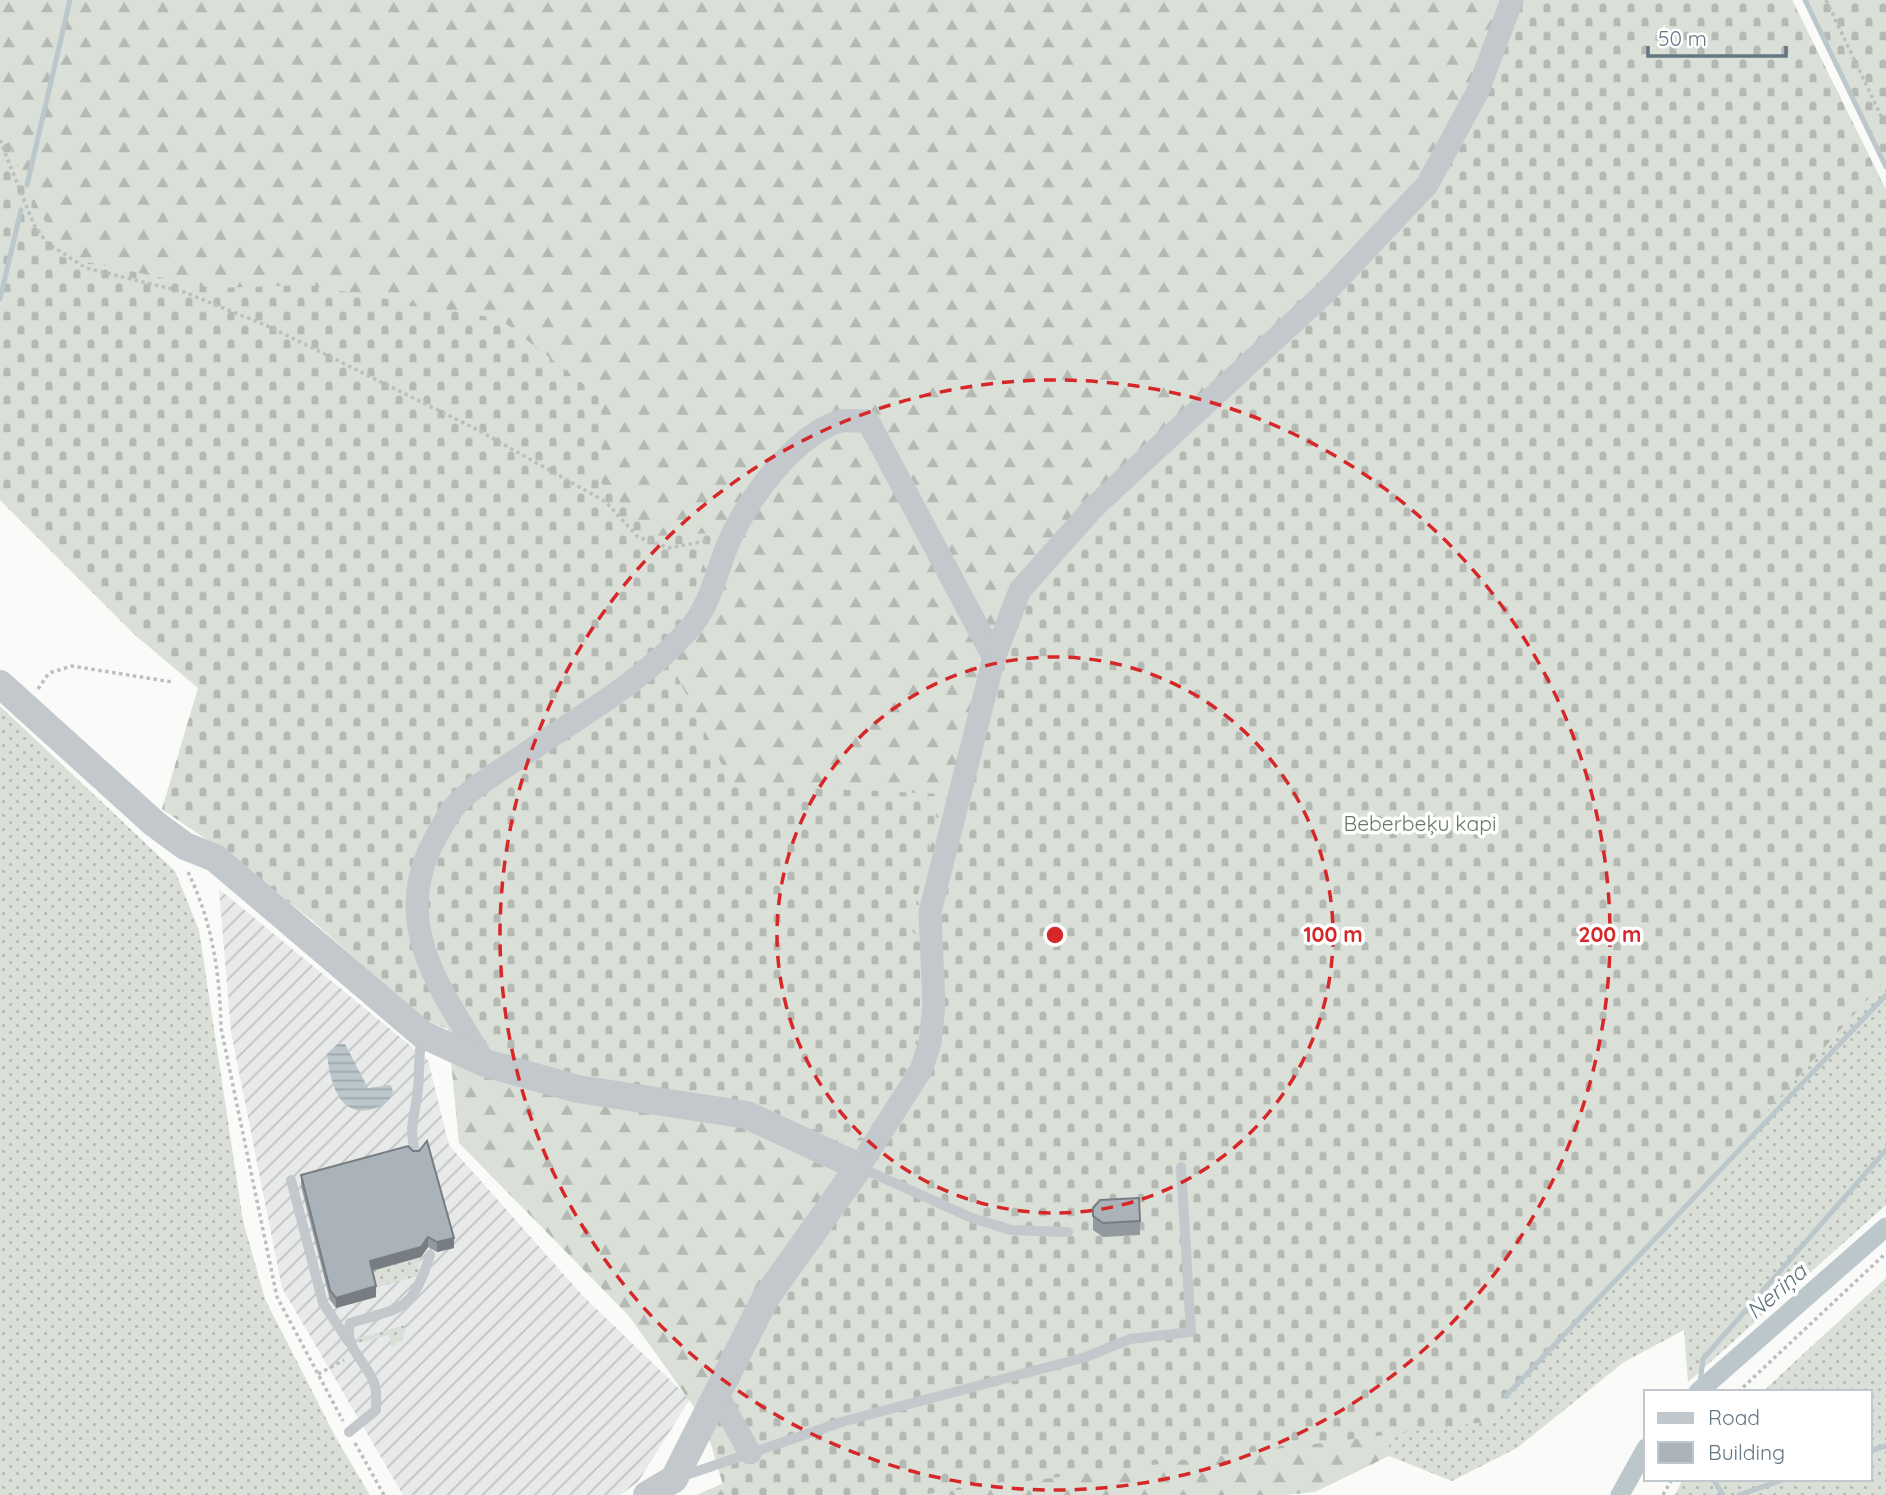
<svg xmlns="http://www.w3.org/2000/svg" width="1886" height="1495" viewBox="0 0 1886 1495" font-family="Quicksand,sans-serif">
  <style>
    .industrial { fill: url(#industrial-furrows) }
    .grass { fill: url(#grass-dots) }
    .forest { fill: url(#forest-firs) }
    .cemetery { fill: url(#cemetery-stones) }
    .water { fill: url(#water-rules) }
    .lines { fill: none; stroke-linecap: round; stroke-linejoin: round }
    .stream { stroke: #bbc7cb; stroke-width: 5 }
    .canal { stroke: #bbc7cb; stroke-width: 19 }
    .path { stroke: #bbbfc2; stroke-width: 3.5; stroke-dasharray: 3.5 3.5; stroke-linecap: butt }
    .service { stroke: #c3c8cc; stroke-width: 10 }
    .minor { stroke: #c3c8cc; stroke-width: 23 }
    .tertiary { stroke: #c3c8cc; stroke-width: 28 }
    .wall { fill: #929a9f }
    .shaded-wall { fill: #777d82 }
    .building { fill: #aab3b9; stroke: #777d82; stroke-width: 2 }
    .ring { fill: none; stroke: #d62828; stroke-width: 3.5; stroke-dasharray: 12 9 }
    .labels { text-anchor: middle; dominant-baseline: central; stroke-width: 7; stroke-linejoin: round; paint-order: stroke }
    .park-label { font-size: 21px; fill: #687a64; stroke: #fff }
    .water-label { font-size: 23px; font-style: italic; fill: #60757c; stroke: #fff }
    .centre { fill: #d62828; stroke: #fff; stroke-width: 3.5 }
    .ring-label { font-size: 21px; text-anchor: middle; font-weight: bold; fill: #d62828; stroke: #fff; stroke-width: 7; stroke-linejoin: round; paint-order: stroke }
  </style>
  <defs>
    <pattern id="industrial-furrows" width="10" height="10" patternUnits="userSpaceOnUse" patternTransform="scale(1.75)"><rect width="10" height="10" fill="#e8e9e9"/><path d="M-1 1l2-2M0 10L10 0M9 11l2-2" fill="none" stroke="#c0c1c2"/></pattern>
    <pattern id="grass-dots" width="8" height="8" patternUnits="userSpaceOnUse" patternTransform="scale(1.75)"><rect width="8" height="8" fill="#dadfd7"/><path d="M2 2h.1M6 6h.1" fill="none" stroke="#b4b9b4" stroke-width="1.8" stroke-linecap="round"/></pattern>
    <pattern id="forest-firs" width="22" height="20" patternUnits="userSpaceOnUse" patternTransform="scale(1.75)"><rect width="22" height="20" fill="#dadfd7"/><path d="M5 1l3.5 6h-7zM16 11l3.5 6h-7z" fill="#b4b9b4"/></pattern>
    <pattern id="cemetery-stones" width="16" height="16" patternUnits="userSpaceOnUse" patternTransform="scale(1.75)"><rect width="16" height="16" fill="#dadfd7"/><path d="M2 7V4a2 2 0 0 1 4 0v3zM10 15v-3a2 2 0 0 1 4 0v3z" fill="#b4b9b4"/></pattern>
    <pattern id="water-rules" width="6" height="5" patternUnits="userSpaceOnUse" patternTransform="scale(1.75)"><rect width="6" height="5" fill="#bbc7cb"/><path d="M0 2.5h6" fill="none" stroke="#9ca6aa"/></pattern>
  </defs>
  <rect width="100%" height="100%" fill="#fafaf8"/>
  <path class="industrial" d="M219 889 428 1060 449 1145 583 1296 690 1399 638 1482 620 1495H403L282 1288 231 1032Z"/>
  <g class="grass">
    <path d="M1886 617V1205L1688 1382 1684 1330 1624 1362 1517 1448 1452 1481 1389 1456 1391 1372Z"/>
    <path d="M0 706 175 871 199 930 243 1221 265 1299 336 1438 370 1495H0Z"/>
    <path d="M420 1257 418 1276 374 1288 370 1271Z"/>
    <path d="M1886 1278V1495H1675L1683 1479H1870V1392H1762Z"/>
    <path d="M405 1325 403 1339 392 1347 389 1335 359 1343 358 1338Z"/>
  </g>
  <path class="forest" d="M0 0H1792L1886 190 1391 1372 1389 1456 1315 1492 1285 1495H696L738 1477 704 1421 629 1316 459 1143 447 1020 209 684 0 484Z"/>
  <g class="cemetery">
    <path d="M1512 0H1792L1886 190V979L1507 1400 1493 1421 919 1495H726L704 1421 921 1070 930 912 1020 590 1427 185Z"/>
    <path d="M1805 0H1886V167Z"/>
    <path d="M0 127 62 257 212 288 308 285 500 319 601 398 602 484 654 536 713 533 671 664 732 785 941 794 910 930 920 937V1027L909 1067 864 1140 848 1142 745 1102 563 1077 421 1018 313 921 223 851 162 809 198 688 135 635 0 500Z"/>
  </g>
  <path class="water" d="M338 1044H345L368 1088 391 1085 393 1092C389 1102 383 1106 373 1109 338 1119 330 1080 327 1054Z"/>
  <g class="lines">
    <g class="stream">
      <path d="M1805 0 1886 167"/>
      <path d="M27 185 70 0"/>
      <path d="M0 299 21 210"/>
      <path d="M1699 1391 1703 1359 1886 1150"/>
      <path d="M1506 1396 1886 995"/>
      <path d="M1870 1451 1886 1446"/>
      <path d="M1713 1479 1723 1495"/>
      <path d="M1739 1495 1785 1479"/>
    </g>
    <g class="canal">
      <path d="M1698 1392 1886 1227"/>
      <path d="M1620 1495 1646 1448"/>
    </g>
    <g class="path">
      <path d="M1826 0 1882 118 1886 116"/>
      <path d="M0 140 34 225 47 243 86 268 184 292 270 327 478 430 606 502 638 537 669 548 706 541"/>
      <path d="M38 689 49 673 72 666 172 682"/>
      <path d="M188 872C212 921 220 974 221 1028L277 1297 343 1421"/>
      <path d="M318 1374 344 1360"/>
      <path d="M1738 1392 1886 1253"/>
      <path d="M355 1443 384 1495"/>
      <path d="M1663 1495 1672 1479"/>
    </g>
    <g class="service">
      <path d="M416 1154C407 1126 416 1115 418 1088 420 1070 418 1055 422 1037"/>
      <path d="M859 1167 972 1218 1011 1230 1068 1232"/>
      <path d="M291 1180 323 1303 348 1341"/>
      <path d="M349 1432 376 1410C376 1403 377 1393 375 1386 369 1363 343 1349 350 1323 404 1307 412 1311 430 1255"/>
      <path d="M680 1477 845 1421 1086 1357 1130 1339 1191 1332 1181 1167"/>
    </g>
    <g class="minor">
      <path d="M485 1063C446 997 394 933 428 853 434 840 443 824 451 811 465 791 501 770 522 756 579 717 644 681 690 628 712 603 717 567 731 537 751 496 792 439 837 422 845 419 859 421 868 421L994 658"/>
      <path d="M859 1167 921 1070 930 1043 934 1004 930 912 994 658 1020 590 1093 508 1326 292 1427 185 1477 93 1512 0"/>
      <path d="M717 1394 750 1453"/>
    </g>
    <path class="tertiary" d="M0 684 155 824 185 846 215 858 422 1034 485 1063 578 1089 747 1115 859 1167 765 1299 674 1479 647 1495"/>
  </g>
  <g class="wall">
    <path d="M301 1175 454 1248 437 1252 428 1247 421 1257 372 1271 376 1297 336 1308 330 1300 301 1186Z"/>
    <path d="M1093 1208 1140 1221V1235L1103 1237 1093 1230Z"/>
  </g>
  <g class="shaded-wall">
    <path d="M428 1237V1247L421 1257 370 1271V1261Z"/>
    <path d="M454 1238V1248L437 1252V1242Z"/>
    <path d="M376 1286V1297L336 1308V1298Z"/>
  </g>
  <g class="building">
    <path d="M427 1141 454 1238 437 1242 428 1237 421 1247 370 1261 376 1286 336 1298 330 1290 301 1175 408 1146 413 1151H419Z"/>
    <path d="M1139 1198 1140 1221 1103 1223 1093 1216V1208L1100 1200Z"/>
  </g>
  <g class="ring">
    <circle cx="1055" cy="935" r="278"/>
    <circle cx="1055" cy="935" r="555"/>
  </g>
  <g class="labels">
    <g class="park-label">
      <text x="1420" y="823">Beberbeķu kapi</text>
    </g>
    <g class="water-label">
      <text transform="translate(1776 1291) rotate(-41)">Neriņa</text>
    </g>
  </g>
  <circle cx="1055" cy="935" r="10" class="centre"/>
  <g class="ring-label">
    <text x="1333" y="942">100 m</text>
    <text x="1610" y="942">200 m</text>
  </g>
  <rect x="1644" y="1390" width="228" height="91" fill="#ffffff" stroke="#c1c8cd" stroke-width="2"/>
  <rect x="1658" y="1413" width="35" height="10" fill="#c3c8cc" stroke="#c1c8cd" stroke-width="2"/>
  <text x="1708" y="1425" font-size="21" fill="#657683">Road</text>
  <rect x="1658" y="1442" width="35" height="21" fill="#aab3b9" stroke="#c1c8cd" stroke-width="2"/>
  <text x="1708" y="1460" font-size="21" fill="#657683">Building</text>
  <path d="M1648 46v10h138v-10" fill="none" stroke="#657683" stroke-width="3.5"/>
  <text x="1658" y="46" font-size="21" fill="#657683" stroke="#ffffff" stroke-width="5" paint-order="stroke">50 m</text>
</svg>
